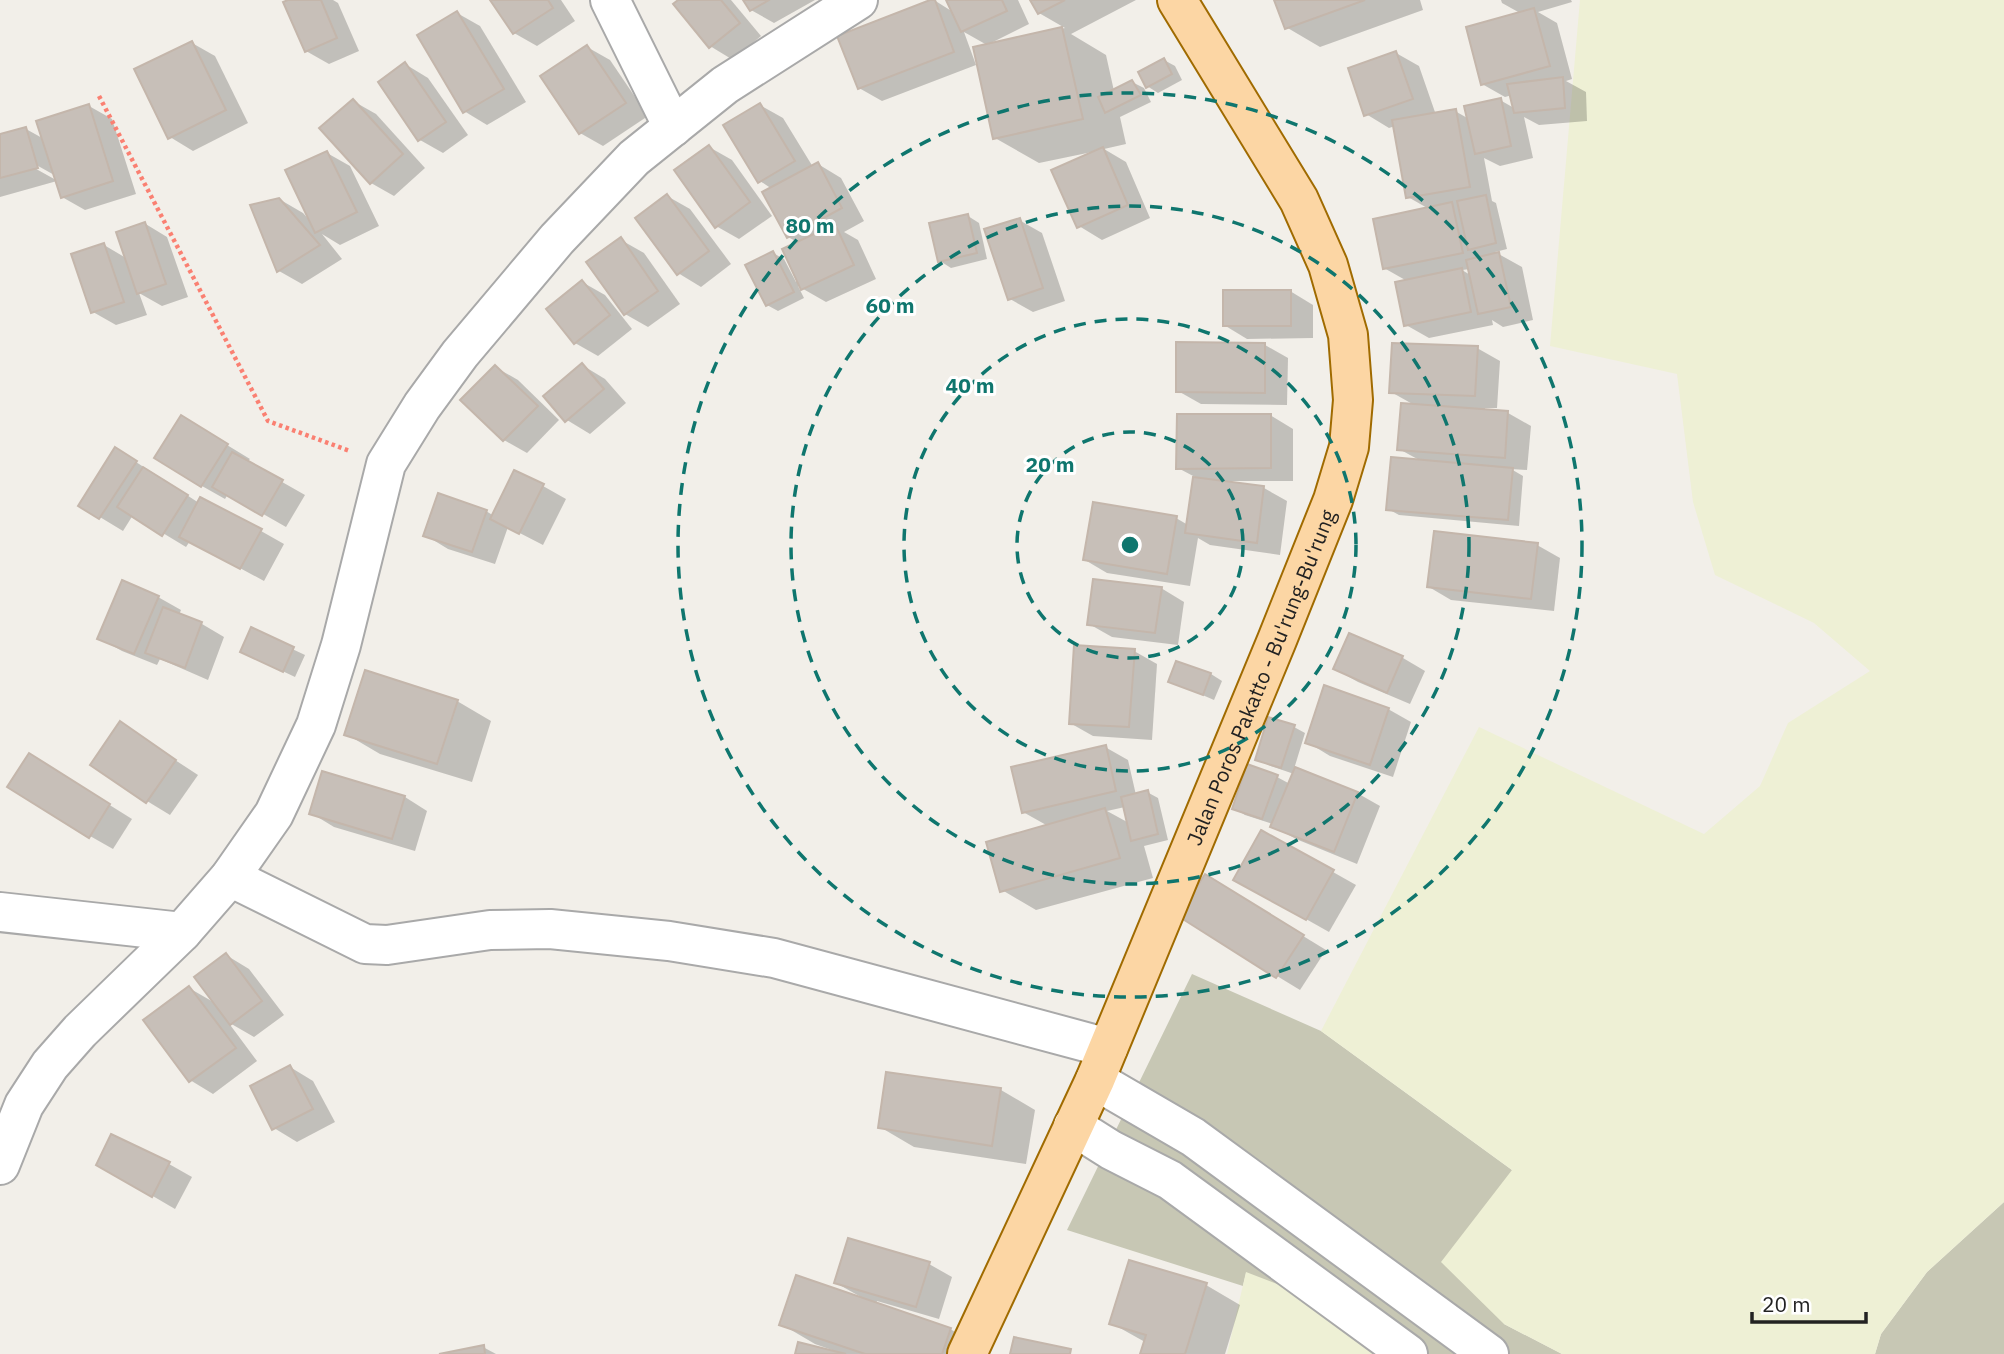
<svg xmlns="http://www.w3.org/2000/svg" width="2004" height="1354" viewBox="0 0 2004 1354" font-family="'IBM Plex Sans',sans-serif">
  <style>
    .construction { fill: #c7c7b4 }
    .farmland { fill: #eef0d5 }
    .shadow { fill: #0003; fill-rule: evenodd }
    .building { fill: #c7bfb8; stroke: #c4b6ab; stroke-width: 2 }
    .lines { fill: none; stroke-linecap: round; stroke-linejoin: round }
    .minor-casing { stroke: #a9a9a9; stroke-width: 42 }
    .major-casing { stroke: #a06b00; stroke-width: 42 }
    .path { stroke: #fa8072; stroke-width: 4.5; stroke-dasharray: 3.5 3.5; stroke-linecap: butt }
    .minor { stroke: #fff; stroke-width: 38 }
    .major { stroke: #fcd6a4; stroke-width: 38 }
    .ring { fill: none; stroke: #0f766e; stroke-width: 3.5; stroke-dasharray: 12 9 }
    .labels { text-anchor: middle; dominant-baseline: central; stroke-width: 6; stroke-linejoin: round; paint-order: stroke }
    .street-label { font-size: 21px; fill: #222; stroke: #fff }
    .centre { fill: #0f766e; stroke: #fff; stroke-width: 3.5 }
    .ring-label { font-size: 21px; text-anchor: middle; font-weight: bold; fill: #0f766e; stroke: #fff; stroke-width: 6; stroke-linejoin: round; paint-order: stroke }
  </style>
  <rect width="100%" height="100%" fill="#f2efe9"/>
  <g class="construction">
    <path d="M1192 974 1321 1031 1512 1170 1504 1324 1562 1354H1378L1246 1273 1243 1286 1067 1230Z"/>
    <path d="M2004 1202V1354H1875L1881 1334 1927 1272Z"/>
  </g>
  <g class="farmland">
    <path d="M1580 0H2004V1202L1927 1272 1881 1334 1875 1354H1562L1504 1324 1441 1262 1512 1170 1321 1031 1479 727 1704 834 1760 786 1788 723 1870 671 1814 623 1715 575 1693 502 1677 374 1550 346Z"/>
    <path d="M1246 1272 1311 1297 1378 1354H1227Z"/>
  </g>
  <g class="shadow">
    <path d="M292 0H333L338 3 359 51 329 64 306 51Z"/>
    <path d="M492 0H561L575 21 537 46 514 33Z"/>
    <path d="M680 0H731L761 36 733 60 710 46Z"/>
    <path d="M745 0H815L774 23 751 10Z"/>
    <path d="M934 0 953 12 948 0H1018L1029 24 987 45 964 32 976 65 882 101 859 88Z"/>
    <path d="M1032 0H1136L1071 34 1106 55 1114 91 1132 82 1144 88 1151 102 1120 117 1126 144 1104 149 1126 162 1150 218 1102 240 1079 226 1092 152 1039 163 995 138 975 48 1065 28 1039 13Z"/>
    <path d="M1276 0H1420L1423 10 1320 47 1286 27Z"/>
    <path d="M1501 0H1571L1572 2 1538 12 1557 23 1572 79 1566 81 1586 92 1587 121 1539 125 1524 117 1533 158 1500 166 1484 158 1492 201 1496 203 1507 249 1495 252 1522 267 1533 320 1503 327 1492 320 1493 325 1429 338 1406 325 1407 281 1384 268 1429 209 1408 197 1395 126 1389 128 1366 114 1396 53 1419 66 1436 115 1455 111 1469 119 1500 100 1514 108 1512 95 1505 97 1482 84 1520 13 1502 3ZM1470 269 1472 276 1462 270Z"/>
    <path d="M457 13 480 26 526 102 487 125 464 111Z"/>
    <path d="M192 43 215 56 248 123 193 151 170 137Z"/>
    <path d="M587 47 610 60 648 116 603 146 580 133Z"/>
    <path d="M1164 60 1175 66 1182 80 1158 93 1147 86Z"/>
    <path d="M405 64 428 78 468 135 443 153 420 140Z"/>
    <path d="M353 101 376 114 425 168 394 196 371 183Z"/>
    <path d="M760 105 783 118 813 167 818 164 841 178 864 221 844 232 858 240 876 279 826 302 798 286 804 298 778 311 767 305 773 253 784 259 796 282 799 281V243L788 237 772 189 760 181Z"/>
    <path d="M89 106 112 119 136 194 85 210 62 197 57 181 0 197V136L26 129 44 139ZM31 162 56 176V180L29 165Z"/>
    <path d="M709 147 732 160 772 216 739 239 716 226Z"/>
    <path d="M327 153 350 166 379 226 340 245 322 234 342 259 302 284 279 271 253 206 279 199 303 213 312 223Z"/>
    <path d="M667 196 690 209 731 264 701 287 678 273Z"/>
    <path d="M968 216 979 223 987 259 951 268 940 261Z"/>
    <path d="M1019 220 1042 233 1065 301 1033 312 1010 299Z"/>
    <path d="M144 223 167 237 188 297 162 306 139 293 147 315 116 325 93 312 104 245 126 258Z"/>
    <path d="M621 240 644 253 680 304 648 327 625 314Z"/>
    <path d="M582 282 605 295 632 329 598 356 575 343Z"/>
    <path d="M1290 291 1313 305V338L1247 339 1224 325Z"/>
    <path d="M1178 344 1265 345 1288 358 1287 405 1201 404 1178 391Z"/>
    <path d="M1477 348 1500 361 1497 408H1485V411L1508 413 1531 426 1527 470 1511 469 1523 476 1519 526 1399 515 1388 509 1421 461 1399 449 1416 406 1391 392Z"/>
    <path d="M582 365 605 379 626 403 590 434 567 420Z"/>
    <path d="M495 367 518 380 559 420 527 453 504 440Z"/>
    <path d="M1270 415 1293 429V481H1230V483L1264 488 1287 501 1280 555 1210 545 1198 538 1190 586 1107 573 1085 560 1176 518 1188 525 1195 477 1178 468Z"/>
    <path d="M204 431 250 459 247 462 305 495 286 527 228 494 225 499 202 486Z"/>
    <path d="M116 449 199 503 261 531 284 544 264 581 190 541 186 547 133 515 123 531 80 505Z"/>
    <path d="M543 486 566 499 543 545 508 527 495 564 448 549 425 535 486 511 494 516Z"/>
    <path d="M1537 545 1560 558 1554 611 1451 600 1429 587Z"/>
    <path d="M1161 588 1184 602 1178 645 1112 637 1089 624Z"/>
    <path d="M158 597 181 610 179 615 202 624 224 637 208 680 160 659 157 665 122 651 99 638Z"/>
    <path d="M252 630 305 655 295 677 253 657Z"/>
    <path d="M1350 635 1403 658 1425 671 1410 704 1358 682 1335 669Z"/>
    <path d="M1134 651 1157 664 1152 740 1093 736 1070 723Z"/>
    <path d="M1177 663 1211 674 1222 681 1214 700 1170 681Z"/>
    <path d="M457 701 491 721 472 782 380 754 346 734Z"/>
    <path d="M1388 709 1411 722 1393 777 1330 756 1307 742Z"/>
    <path d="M1269 719 1294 727 1305 733 1294 769 1357 793 1380 806 1357 864 1296 839 1273 826V824L1245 815 1234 808 1277 777 1290 784 1294 774 1268 765 1257 759Z"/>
    <path d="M120 724 198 775 170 815 147 801Z"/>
    <path d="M1105 747 1128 760 1136 795 1147 792 1158 798 1168 840 1144 846 1153 878 1036 910 1002 890 1048 826 1023 812ZM1125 807 1129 823 1107 811Z"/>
    <path d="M52 769 132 819 113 849 90 836Z"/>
    <path d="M405 797 427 811 415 851 334 827 311 813Z"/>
    <path d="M1262 832 1356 885 1329 932 1258 892Z"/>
    <path d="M1228 890 1326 950 1300 990 1277 976Z"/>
    <path d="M226 955 249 969 284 1015 254 1037 228 1022 257 1061 213 1094 190 1080 189 988 215 1003Z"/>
    <path d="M290 1067 313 1081 335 1122 297 1142 274 1128Z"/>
    <path d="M1001 1090 1035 1110 1026 1164 914 1147 880 1127Z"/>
    <path d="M98 1164H169L192 1177 175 1209Z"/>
    <path d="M929 1264 952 1277 939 1319 877 1301 876 1304 950 1329 984 1349 983 1354H797L832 1352V1350L815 1344 781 1324 861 1299V1297L836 1283Z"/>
    <path d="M1206 1285 1240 1305 1225 1354H1141L1145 1342 1111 1323Z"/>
    <path d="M483 1347 496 1354H447Z"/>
  </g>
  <g class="building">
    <path d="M288 0H321L337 38 305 52 283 2Z"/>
    <path d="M490 0H548L553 8 513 34Z"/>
    <path d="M678 0H721L740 23 709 48 673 4Z"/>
    <path d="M743 0H769L750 11Z"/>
    <path d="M930 0H935L954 52 858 89 837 36Z"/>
    <path d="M946 0H1002L1007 11 961 32Z"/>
    <path d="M1030 0H1065L1038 14Z"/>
    <path d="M1274 0H1365L1285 29Z"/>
    <path d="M1534 8 1550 66 1481 85 1466 27Z"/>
    <path d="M457 11 504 89 463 113 417 35Z"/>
    <path d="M1062 27 1083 119 993 139 973 47Z"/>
    <path d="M192 41 226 110 168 139 134 69Z"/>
    <path d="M587 45 626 103 579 134 540 76Z"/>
    <path d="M1396 51 1413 99 1364 116 1348 68Z"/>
    <path d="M1164 58 1172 74 1146 88 1138 72Z"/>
    <path d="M405 62 446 122 418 141 378 82Z"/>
    <path d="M1563 77 1565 108 1514 113 1507 84Z"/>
    <path d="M1132 80 1141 95 1105 113 1098 97Z"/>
    <path d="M1501 98 1511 146 1475 154 1464 106Z"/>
    <path d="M353 99 403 154 370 184 319 128Z"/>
    <path d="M760 103 795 161 758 183 723 125Z"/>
    <path d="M89 104 113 181 61 198 36 121Z"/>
    <path d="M1456 109 1470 187 1406 198 1392 120Z"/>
    <path d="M26 127 38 168 0 178V134Z"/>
    <path d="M709 145 750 202 715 228 674 170Z"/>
    <path d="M1103 147 1128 205 1077 228 1051 170Z"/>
    <path d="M327 151 357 212 315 233 285 170Z"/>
    <path d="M818 162 842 208 787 238 762 192Z"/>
    <path d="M667 194 709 251 677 275 635 218Z"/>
    <path d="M1486 195 1496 243 1468 250 1457 201Z"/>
    <path d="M279 198 320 245 277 272 250 205Z"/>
    <path d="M1452 202 1463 253 1383 269 1373 219Z"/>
    <path d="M968 214 977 253 938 262 929 223Z"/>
    <path d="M1020 218 1043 288 1008 300 984 229Z"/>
    <path d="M145 222 166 284 137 294 116 232Z"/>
    <path d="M835 224 854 265 801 290 782 249Z"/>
    <path d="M621 237 658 291 624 315 586 262Z"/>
    <path d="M104 243 124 302 91 313 71 254Z"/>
    <path d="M773 251 794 292 766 306 745 265Z"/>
    <path d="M1499 252 1511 307 1478 314 1466 260Z"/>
    <path d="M1462 268 1471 312 1404 326 1395 282Z"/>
    <path d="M582 280 610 315 574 344 546 309Z"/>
    <rect x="1223" y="290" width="68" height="36"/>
    <path d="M1176 342 1265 343V393L1176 392Z"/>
    <path d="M1392 343 1478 346 1475 396 1389 393Z"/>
    <path d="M582 363 604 389 565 422 543 396Z"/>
    <path d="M495 365 538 406 503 441 460 400Z"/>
    <path d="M1401 403 1508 411 1505 458 1397 450Z"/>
    <path d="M1177 414H1271V468L1176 469Z"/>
    <path d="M181 415 228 444 201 487 154 458Z"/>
    <path d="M115 447 137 461 99 519 78 506Z"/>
    <path d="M232 452 283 480 262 516 212 487Z"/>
    <path d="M1391 457 1513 468 1508 520 1386 510Z"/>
    <path d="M143 467 188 495 162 536 117 507Z"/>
    <path d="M514 470 544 484 519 534 490 519Z"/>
    <path d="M1193 477 1264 486 1257 543 1185 533Z"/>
    <path d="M438 493 487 510 472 552 423 536Z"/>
    <path d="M200 497 262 529 240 569 179 537Z"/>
    <path d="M1093 502 1177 516 1167 574 1083 560Z"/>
    <path d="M1434 531 1538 543 1531 599 1427 587Z"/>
    <path d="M1093 579 1162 587 1155 633 1087 625Z"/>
    <path d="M122 580 159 596 134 654 97 639Z"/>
    <path d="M163 607 202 622 185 668 145 653Z"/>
    <path d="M251 627 294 647 283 672 240 652Z"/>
    <path d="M1349 633 1403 656 1387 693 1333 669Z"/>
    <path d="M1074 645 1135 649 1129 727 1069 724Z"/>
    <path d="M1176 661 1211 673 1203 695 1168 682Z"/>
    <path d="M365 670 458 700 437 764 344 735Z"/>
    <path d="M1324 685 1389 708 1370 765 1305 743Z"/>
    <path d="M1268 717 1295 725 1281 768 1255 760Z"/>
    <path d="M120 721 176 760 146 803 90 765Z"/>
    <path d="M1106 745 1116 791 1022 813 1011 767Z"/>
    <path d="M29 753 110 804 89 838 7 787Z"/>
    <path d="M1247 764 1278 775 1262 819 1232 809Z"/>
    <path d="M1295 767 1358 792 1334 852 1270 827Z"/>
    <path d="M322 771 405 796 392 839 309 814Z"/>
    <path d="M1148 790 1158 834 1131 841 1121 797Z"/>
    <path d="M1105 808 1120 858 1000 892 986 842Z"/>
    <path d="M1261 830 1334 870 1306 920 1233 880Z"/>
    <path d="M1205 874 1304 935 1276 978 1178 916Z"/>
    <path d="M226 953 262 1001 230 1025 194 977Z"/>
    <path d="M189 986 236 1048 189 1082 143 1020Z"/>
    <path d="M290 1065 313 1109 272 1130 250 1086Z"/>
    <path d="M886 1072 1001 1088 992 1146 878 1128Z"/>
    <path d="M111 1134 170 1162 152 1197 96 1165Z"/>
    <path d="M848 1238 930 1262 916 1307 834 1283Z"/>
    <path d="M1129 1260 1207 1283 1185 1354H1140L1146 1335 1109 1324Z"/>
    <path d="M796 1275 951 1328 942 1354H865L779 1325Z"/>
    <path d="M1014 1337 1071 1349 1070 1354H1010Z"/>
    <path d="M798 1342 846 1354H795Z"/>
    <path d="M484 1345 485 1354H439Z"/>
  </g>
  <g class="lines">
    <defs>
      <g id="minor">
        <path d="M610 0 673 127"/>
        <path d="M230 877 365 944 387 945 490 930 550 929 669 941 774 958 1108 1048"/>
        <path d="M0 912 182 932"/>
        <path d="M1095 1080 1193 1137 1489 1354"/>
        <path d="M1073 1126 1111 1150 1170 1180 1408 1354"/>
        <path d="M0 1165 24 1105 50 1065 80 1031 182 932 230 877 274 814 316 725 341 645 386 464 422 406 460 354 557 239 634 158 725 85 858 0"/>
      </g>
      <g id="major">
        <path id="s1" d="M967 1354 1095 1080 1277 640 1333 500 1349 447 1353 400 1348 335 1328 265 1299 200 1177 0"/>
      </g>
    </defs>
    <use href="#minor" class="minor-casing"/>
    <use href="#major" class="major-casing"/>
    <path class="path" d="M99 96 268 421 350 451"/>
    <use href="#minor" class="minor"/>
    <use href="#major" class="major"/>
  </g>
  <g class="ring">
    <circle cx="1130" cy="545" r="113"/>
    <circle cx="1130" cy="545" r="226"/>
    <circle cx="1130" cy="545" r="339"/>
    <circle cx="1130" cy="545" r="452"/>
  </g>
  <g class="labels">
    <g class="street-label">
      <text stroke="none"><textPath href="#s1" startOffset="738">Jalan Poros Pakatto - Bu'rung-Bu'rung</textPath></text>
    </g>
  </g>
  <circle cx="1130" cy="545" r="10" class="centre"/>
  <g class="ring-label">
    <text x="810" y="233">80 m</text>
    <text x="890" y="313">60 m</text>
    <text x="970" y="393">40 m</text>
    <text x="1050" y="472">20 m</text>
  </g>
  <path d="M1752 1312v10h114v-10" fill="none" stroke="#222222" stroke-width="3.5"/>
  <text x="1762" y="1312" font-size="21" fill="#222222" stroke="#ffffff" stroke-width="5" paint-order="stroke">20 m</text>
</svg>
